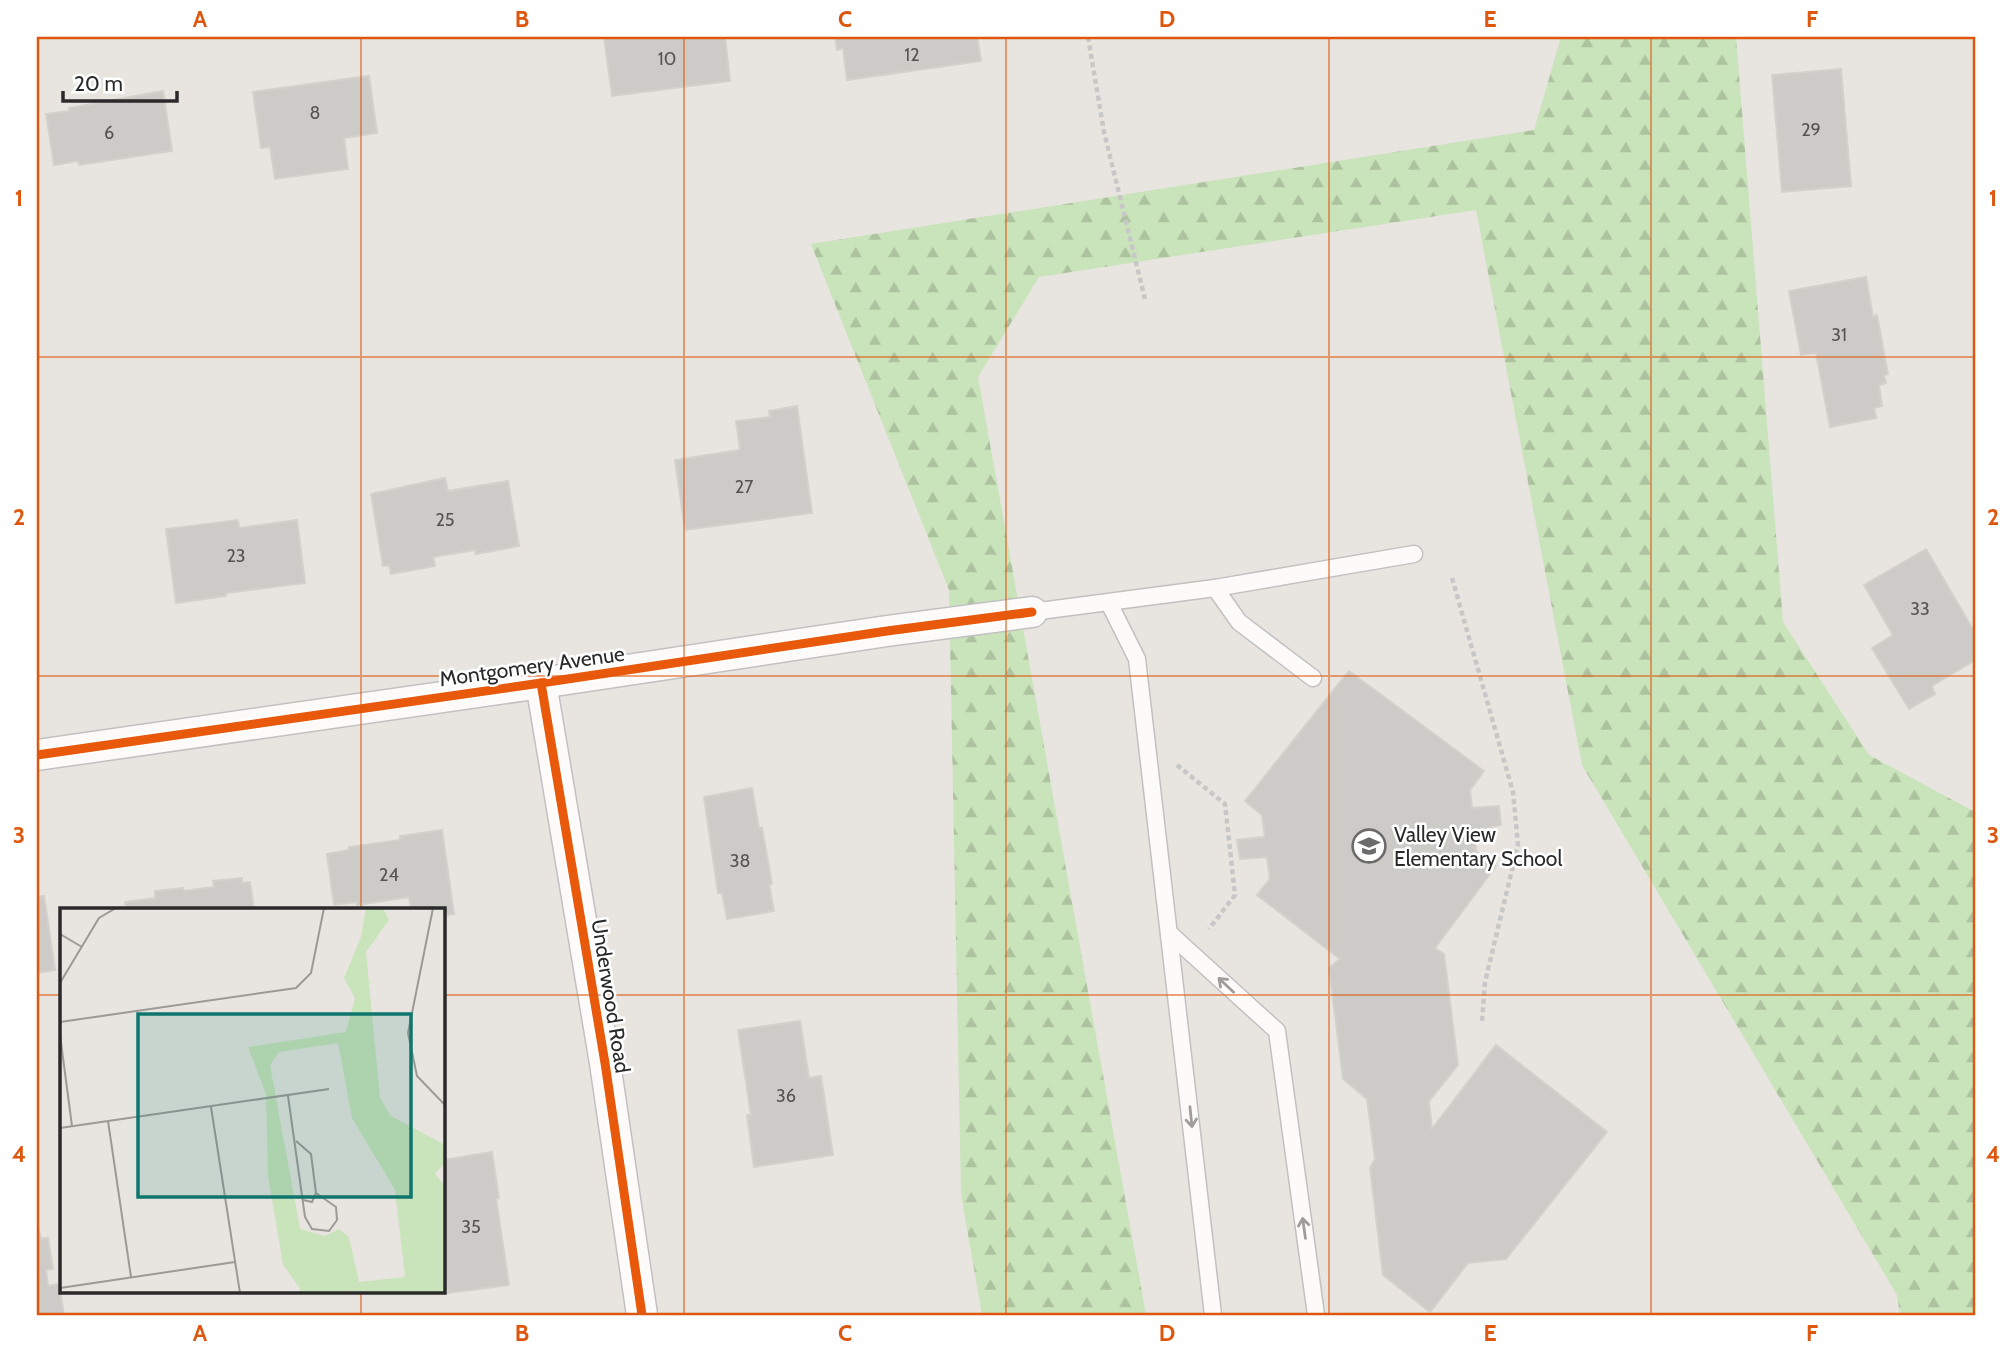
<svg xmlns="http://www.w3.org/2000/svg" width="2012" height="1352" viewBox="0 0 2012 1352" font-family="Cabin,sans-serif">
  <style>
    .forest { fill: url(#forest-firs) }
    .building { fill: #cdcbc7; stroke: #d3d1cc; stroke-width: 2 }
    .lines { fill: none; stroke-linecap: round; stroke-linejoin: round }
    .service-casing { stroke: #c2c1c1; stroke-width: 19 }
    .minor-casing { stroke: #c2c1c1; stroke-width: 33 }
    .path { stroke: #c8c7c7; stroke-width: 4.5; stroke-dasharray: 5 3.5; stroke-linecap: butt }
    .service { stroke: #fcfbfa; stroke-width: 16 }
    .minor { stroke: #fcfbfa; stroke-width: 30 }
    .cycleway-casing { stroke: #fff; stroke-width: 13 }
    .cycleway { stroke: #e8590c; stroke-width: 9 }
    .oneway { stroke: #9e9d9c }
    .grid { fill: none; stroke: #de570e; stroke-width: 2; stroke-opacity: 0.55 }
    .labels { text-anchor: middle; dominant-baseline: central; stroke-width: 5; stroke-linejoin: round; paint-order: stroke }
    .number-label { font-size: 18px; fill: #545453 }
    .street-label { font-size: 21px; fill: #2a2a2a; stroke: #fff }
    .poi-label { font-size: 21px; fill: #2a2a2a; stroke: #fff; text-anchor: start }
    .inset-road { fill: none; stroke: #9c9a97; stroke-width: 2 }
    .view { fill: #0f766e; fill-opacity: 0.15; stroke: #0f766e; stroke-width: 3.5 }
    .inset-edge { fill: none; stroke: #2a2a2a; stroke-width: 3.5 }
    .neatline { fill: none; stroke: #de570e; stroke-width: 2.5 }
    .grid-label { font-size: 23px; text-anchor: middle; font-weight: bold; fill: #de570e }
  </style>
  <defs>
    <pattern id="forest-firs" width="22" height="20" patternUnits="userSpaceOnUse" patternTransform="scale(1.75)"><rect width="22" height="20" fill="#c9e3ba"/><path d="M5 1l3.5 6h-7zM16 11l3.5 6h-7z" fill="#adc3a0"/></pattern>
  </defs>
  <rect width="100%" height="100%" fill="#e8e5e0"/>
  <path class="forest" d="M1561 37H1736L1783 622 1869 755 1975 812V1315H1900L1897 1295 1582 765 1476 210 1039 277 978 377 1146 1315H982L961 1194 949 590 811 244 1534 130Z"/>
  <g class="building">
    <path d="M604 37H725L730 81 612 96Z"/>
    <path d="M835 37H977L981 61 847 80 843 48 837 50Z"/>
    <path d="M1841 69 1851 186 1782 192 1772 75Z"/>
    <path d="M369 76 377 133 344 138 348 169 275 179 270 147 261 148 253 92Z"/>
    <path d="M163 91 172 151 79 165 78 161 54 165 46 114 69 111V108Z"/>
    <path d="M1866 277 1873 317 1877 315 1888 374 1884 375 1886 383 1879 385 1882 406 1874 408 1876 418 1830 427 1816 353 1801 355 1789 291Z"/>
    <path d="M797 406 812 513 685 530 675 460 740 450 736 421 770 417 769 411Z"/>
    <path d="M445 478 448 491 508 481 519 546 476 554 475 550 433 557 435 566 391 574 389 565 383 566 371 494Z"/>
    <path d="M238 520 239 528 297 520 305 583 226 593V596L176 603 166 529Z"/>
    <path d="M1926 549 1975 633V660L1932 686 1935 694 1909 709 1872 648 1893 635 1864 585Z"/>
    <path d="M1349 671 1484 771 1470 790 1472 808 1499 806 1501 825 1475 830 1476 851 1496 866 1435 948 1444 954 1458 1065 1429 1101 1432 1129 1496 1045 1607 1132 1506 1259 1468 1263 1430 1312 1383 1275 1370 1168 1375 1159 1367 1099 1343 1079 1329 968 1340 959 1257 895 1270 879 1267 857 1240 859 1237 840 1265 837 1262 815 1245 801Z"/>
    <path d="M752 788 759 828H762L772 884H769L774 911 727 919 722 893H718L704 797Z"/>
    <path d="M442 830 454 914 443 916V909H411L409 897 357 905V902L334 905 327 854 349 850V847L400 840V836Z"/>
    <path d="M242 878V883L250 882 254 909H126L125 902 155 898V891L183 888 184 891 214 887 213 881Z"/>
    <path d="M44 896 55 970 37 973V897Z"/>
    <path d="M800 1021 809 1078 821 1076 833 1155 754 1167 747 1115H751L738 1030Z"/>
    <path d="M492 1152 499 1198H496L509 1285 448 1293 443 1256V1160Z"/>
    <path d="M37 1230H39L41 1239 48 1238 53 1269 46 1270 48 1286 59 1284 64 1315H37Z"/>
  </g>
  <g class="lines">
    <defs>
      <g id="service">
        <path d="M1215 588 1239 622 1313 678"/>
        <path d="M1109 603 1137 659 1213 1315"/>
        <path d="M1032 612 1215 588 1414 554"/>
        <path d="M1169 933 1277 1031 1316 1315"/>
      </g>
      <g id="minor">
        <path d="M541 683 605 1063 642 1315"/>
        <path d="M37 755 541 683 887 631 1032 612"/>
      </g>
    </defs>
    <use href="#service" class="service-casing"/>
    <use href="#minor" class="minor-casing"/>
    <g class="path">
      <path d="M1088 37 1104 132 1145 299"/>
      <path d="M1452 578 1513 792 1518 845 1485 982 1482 1021"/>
      <path d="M1177 765 1225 804 1235 895 1209 929"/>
    </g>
    <use href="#service" class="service"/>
    <use href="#minor" class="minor"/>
    <defs>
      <g id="cycleway">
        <path d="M541 683 605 1063 642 1315"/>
        <path d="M37 755 541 683 887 631 1032 612"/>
      </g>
    </defs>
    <use href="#cycleway" class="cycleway-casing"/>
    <use href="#cycleway" class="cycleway"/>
  </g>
  <defs><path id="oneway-shaft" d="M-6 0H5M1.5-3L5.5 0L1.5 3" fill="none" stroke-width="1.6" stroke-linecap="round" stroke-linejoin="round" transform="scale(1.75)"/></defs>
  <g class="oneway">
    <use href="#oneway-shaft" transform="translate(1226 985) rotate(-137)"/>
    <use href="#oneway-shaft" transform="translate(1191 1117) rotate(84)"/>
    <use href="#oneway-shaft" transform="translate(1304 1228) rotate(-98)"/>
  </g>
  <path class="grid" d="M361 37V909M684 37V1315M1006 37V1315M1329 37V1315M1651 37V1315M37 357H1975M37 676H1975M37 995H61M443 995H1975M361 1291V1315"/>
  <defs>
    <symbol id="school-ring" viewBox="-11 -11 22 22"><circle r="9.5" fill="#fff" stroke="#6c6b6a" stroke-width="1.5"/><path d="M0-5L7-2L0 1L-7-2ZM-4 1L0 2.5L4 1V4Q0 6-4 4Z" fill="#6c6b6a"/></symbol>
  </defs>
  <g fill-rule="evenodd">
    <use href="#school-ring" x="1350" y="827" width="38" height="38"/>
  </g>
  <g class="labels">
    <g class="number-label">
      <text x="912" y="55">12</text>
      <text x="667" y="59">10</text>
      <text x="315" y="113">8</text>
      <text x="1811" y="130">29</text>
      <text x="109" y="133">6</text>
      <text x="1839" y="335">31</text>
      <text x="744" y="487">27</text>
      <text x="445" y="520">25</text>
      <text x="236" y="556">23</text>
      <text x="1920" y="609">33</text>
      <text x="740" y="861">38</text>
      <text x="389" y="875">24</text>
      <text x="786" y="1096">36</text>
      <text x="471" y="1227">35</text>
    </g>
    <g class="street-label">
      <text transform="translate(532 666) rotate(-8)">Montgomery Avenue</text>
      <text transform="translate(611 996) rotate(81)">Underwood Road</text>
    </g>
    <g class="poi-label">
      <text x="1394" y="834">Valley View<tspan x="1394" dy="24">Elementary School</tspan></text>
    </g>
  </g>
  <g transform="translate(60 908)">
    <rect width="385" height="385" fill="#e8e5e0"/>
    <path d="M306 0H323L329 12 306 44 320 190 331 208 385 237V255L375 265 385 279V385H238L240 381 223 356 208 268 206 186 188 139 286 124 295 90 284 70 301 29ZM278 135 292 210 335 282 345 369 299 374 289 329 279 321 265 328 240 321 210 157 219 144Z" fill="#c9e3ba" fill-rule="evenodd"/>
    <path class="inset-road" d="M373 0 348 125 357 168 385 197M0 26 22 39M0 75 39 10 56 0M0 114 236 80 251 65 264 0M0 127 12 218M228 188 245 309 252 321 269 323 277 312 276 299 256 285M151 199 180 385M48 213 71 369M0 220 269 181M236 233 251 246 256 285 252 294 243 292M0 380 175 354"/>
    <path class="view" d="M78 106H351V289H78Z"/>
    <rect width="385" height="385" class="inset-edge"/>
  </g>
  <rect width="2012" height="1352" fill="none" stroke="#ffffff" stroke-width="77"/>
  <path d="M63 91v10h114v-10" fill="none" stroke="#2a2a2a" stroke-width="3.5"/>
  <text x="74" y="91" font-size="21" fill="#2a2a2a" stroke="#ffffff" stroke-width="5" paint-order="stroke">20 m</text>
  <rect x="38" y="38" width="1936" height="1276" class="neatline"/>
  <g class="grid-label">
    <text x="200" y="27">A</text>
    <text x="522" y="27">B</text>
    <text x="845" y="27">C</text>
    <text x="1167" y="27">D</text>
    <text x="1490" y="27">E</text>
    <text x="1812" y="27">F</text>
    <text x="19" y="206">1</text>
    <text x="1993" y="206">1</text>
    <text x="19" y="525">2</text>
    <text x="1993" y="525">2</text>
    <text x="19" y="843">3</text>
    <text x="1993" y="843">3</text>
    <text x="19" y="1162">4</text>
    <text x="1993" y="1162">4</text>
    <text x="200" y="1341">A</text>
    <text x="522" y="1341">B</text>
    <text x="845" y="1341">C</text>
    <text x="1167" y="1341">D</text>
    <text x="1490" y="1341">E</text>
    <text x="1812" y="1341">F</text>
  </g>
</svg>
